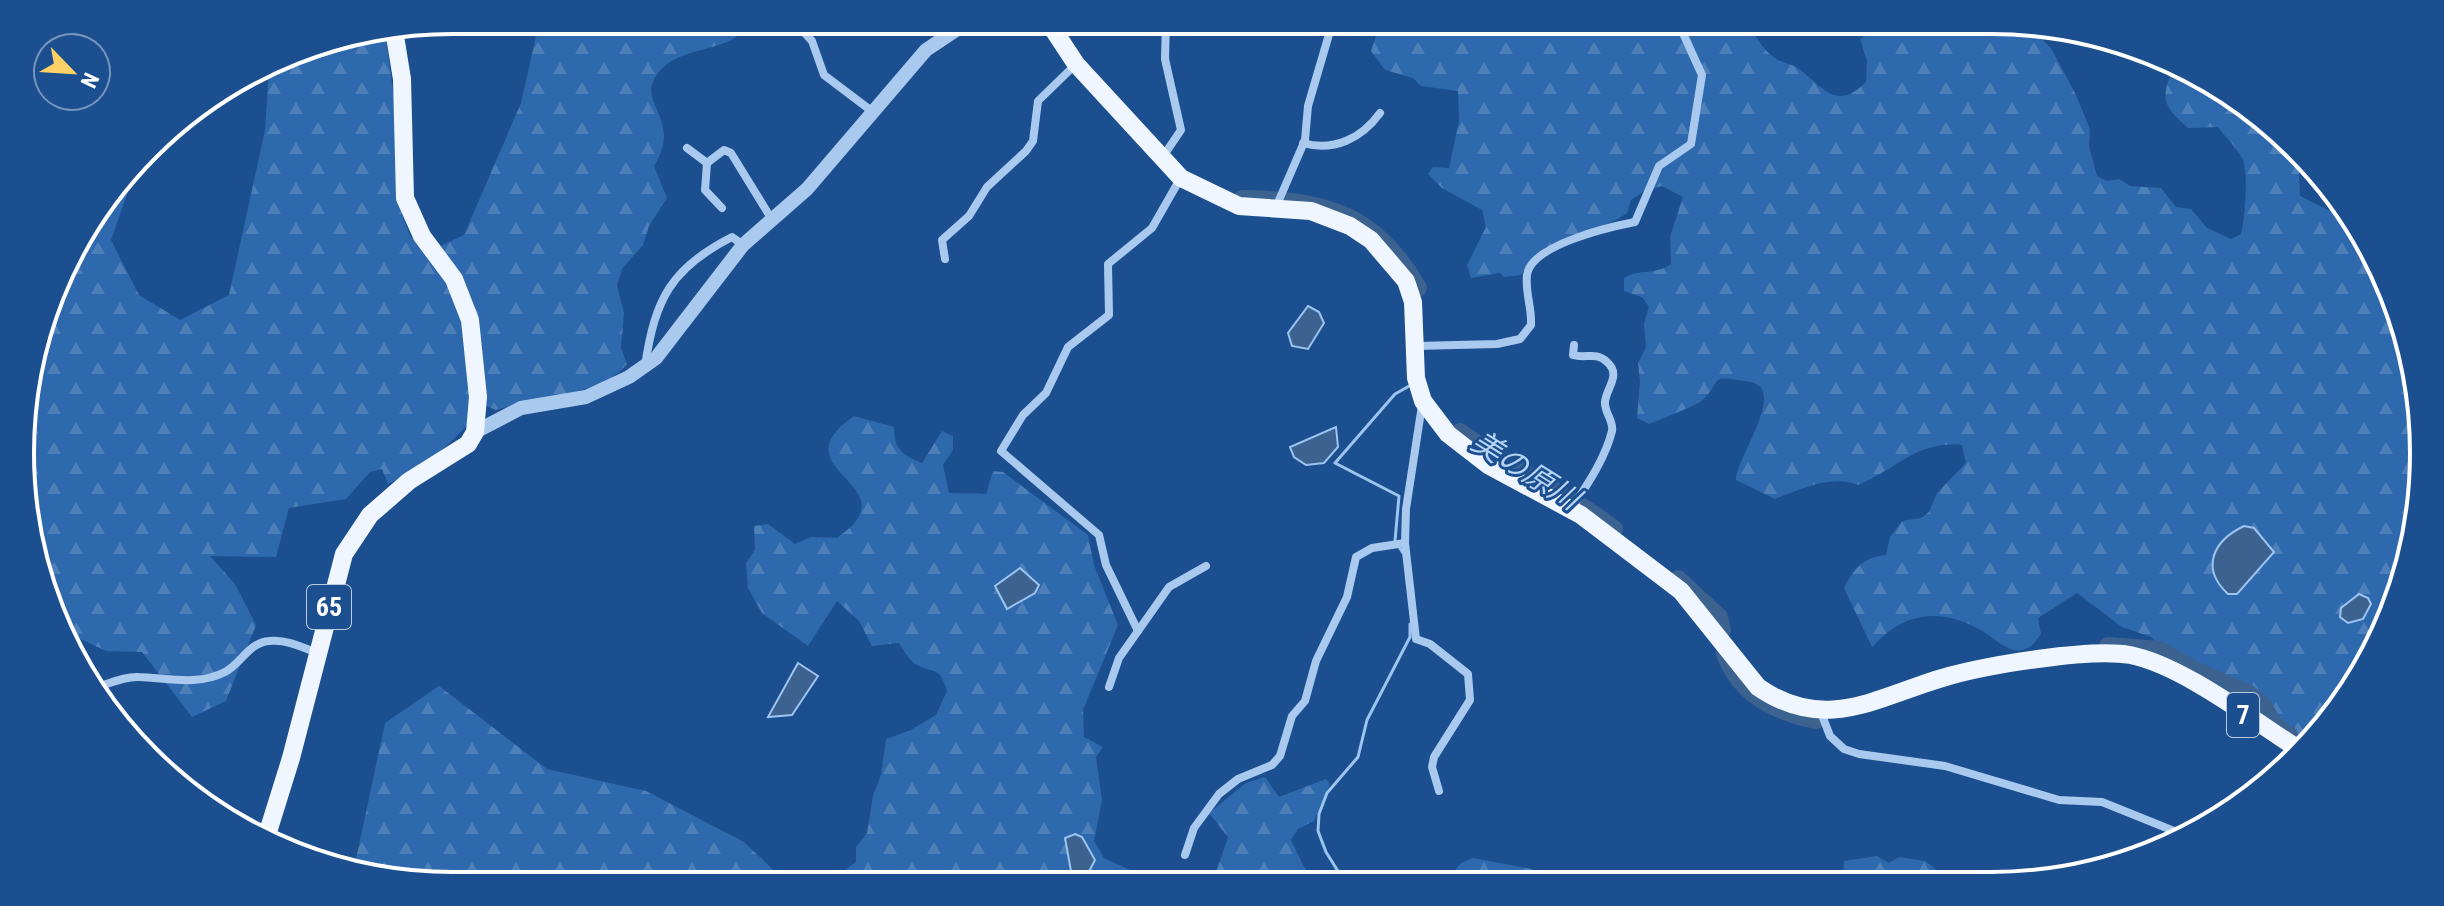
<svg xmlns="http://www.w3.org/2000/svg" width="2444" height="906" viewBox="0 0 2444 906" font-family="'Roboto Condensed','Noto Sans JP',sans-serif">
  <style>
    .forest { fill: url(#forest-firs) }
    .water { fill: #3c6290; stroke: #9cc4f0; stroke-width: 2 }
    .lines { fill: none; stroke-linecap: round; stroke-linejoin: round }
    .stream { stroke: #9cc4f0; stroke-width: 3 }
    .river { stroke: #3c6290; stroke-width: 18 }
    .minor { stroke: #a9c9ee; stroke-width: 8 }
    .tertiary { stroke: #a9c9ee; stroke-width: 14 }
    .primary { stroke: #f0f6ff; stroke-width: 18 }
    .labels { text-anchor: middle; dominant-baseline: central; stroke-width: 6; stroke-linejoin: round; paint-order: stroke }
    .shield { fill: #1b4f8f; stroke: #bbcadd; stroke-width: 2 }
    .shield-label { font-size: 26px; font-weight: bold; fill: #fff }
    .water-label { font-size: 30px; font-style: italic; fill: #b5d3f5; stroke: #1b4f8f }
    .rim { fill: none; stroke: #fff; stroke-width: 4 }
  </style>
  <defs>
    <pattern id="forest-firs" width="22" height="20" patternUnits="userSpaceOnUse" patternTransform="scale(2)"><rect width="22" height="20" fill="#2e69ad"/><path d="M5 1l3.5 6h-7zM16 11l3.5 6h-7z" fill="#4d80b9"/></pattern>
  </defs>
  <rect width="100%" height="100%" fill="#1b4f8f"/>
  <g class="forest">
    <path d="M520 20H753C729 58 680 41 656 76 637 103 683 120 654 166L667 198 649 226 643 245 622 269 617 286 624 313 621 348 627 364C602 395 534 398 496 410L484 405C457 439 428 466 388 484L382 469 370 472 346 499 289 508 276 557 210 556 235 584 256 625 226 701 192 717 142 652 106 651 68 633 28 538 24 396 78 237 138 163 111 240 139 295 180 320 229 295 265 130 269 69 313 43 385 31 398 129V204L410 236 430 251 464 235 521 103 536 36Z"/>
    <path d="M1376 20H1746C1756 35 1761 49 1776 59 1783 63 1792 64 1799 69 1823 87 1836 112 1866 82L1867 61 1860 39 1873 31 1880 20H1991L2025 24 2051 48 2075 93 2090 129 2089 146 2097 176 2107 181 2119 179 2130 186 2161 188 2176 207 2191 209 2207 228 2231 239 2241 234C2245 220 2249 170 2242 158 2237 148 2225 137 2218 127L2188 128C2169 111 2159 102 2170 77L2166 66 2255 110 2306 168 2299 172 2300 196 2354 223 2366 237 2420 397 2409 566 2366 670 2304 745 2179 665 2151 637 2122 627 2077 593 2038 618 2041 634C2019 668 2001 641 1979 629 1937 607 1903 613 1872 647L1844 588C1854 568 1864 557 1886 555L1890 537 1902 521 1921 518 1929 512 1937 493 1966 463 1962 445C1915 441 1898 469 1858 485 1832 474 1800 489 1775 499L1736 480C1734 462 1789 388 1750 382 1702 374 1727 380 1700 402 1696 405 1655 422 1649 424L1637 418 1640 381 1638 363 1646 347 1644 324 1649 307 1642 297 1624 291V278C1640 268 1654 276 1671 264L1670 237 1683 197 1662 186 1644 191 1631 200 1627 213C1596 236 1540 234 1521 275L1504 277 1500 273 1471 278 1467 265 1486 227 1482 210 1442 188 1428 174 1433 167 1449 168 1459 121 1458 91 1421 86 1413 78 1385 70 1371 51 1379 27Z"/>
    <path d="M854 416 894 427C894 449 902 455 922 463L942 431 953 436V450L943 465 949 493 986 494 993 471 1003 472 1088 535 1094 565 1118 625 1083 710 1084 737 1103 747 1096 757 1102 800 1094 841 1104 858 1134 872 1137 884 845 885 846 869 856 862V847L867 833 873 796 881 775 886 739 911 730 936 715 947 691C939 664 934 675 915 664 909 660 903 649 899 643L872 646 859 621 837 601 808 646 762 613 748 588 746 563 755 550 754 526 768 524 795 544 811 537 837 538C843 533 852 527 856 521 886 480 783 466 854 416Z"/>
    <path d="M439 686 547 769 646 791 744 842 789 885 453 886 353 873 385 723Z"/>
    <path d="M1265 777 1279 797 1326 779 1330 784 1314 821 1298 829 1291 840 1306 871V884H1212L1228 837 1209 813 1246 783Z"/>
    <path d="M1877 856 1889 863 1899 857 1925 861 1952 882 1843 883 1844 861Z"/>
    <path d="M1473 858 1531 869 1555 883 1450 884 1448 879 1461 863Z"/>
  </g>
  <g class="water">
    <path d="M1308 306 1319 312 1324 323 1308 349 1292 346 1288 333Z"/>
    <path d="M1336 427 1338 447 1324 463 1306 465 1294 457 1290 447Z"/>
    <path d="M2244 526 2254 528 2274 552 2237 594H2228C2200 568 2213 541 2244 526Z"/>
    <path d="M1020 568 1039 585 1035 593 1007 609 995 586Z"/>
    <path d="M2359 594 2368 598 2371 604 2363 619 2348 623 2340 617 2341 608Z"/>
    <path d="M798 663 818 676 792 715 768 717Z"/>
    <path d="M1075 834 1082 837 1095 860 1085 879 1071 871 1065 838Z"/>
  </g>
  <g class="lines">
    <g class="stream">
      <path d="M1403 553 1395 541 1399 496 1335 463 1395 394 1411 385"/>
      <path d="M1346 884 1326 852 1318 831 1319 814 1327 793 1358 757 1367 720 1410 637V624"/>
    </g>
    <g class="river">
      <path d="M1242 199C1324 200 1375 213 1418 288"/>
      <path d="M1460 432C1509 469 1565 491 1614 529"/>
      <path d="M1678 579 1719 617 1722 630"/>
      <path d="M2108 646 2160 650 2192 669 2249 694 2264 707 2274 725 2289 735"/>
      <path d="M1725 654C1741 695 1775 712 1816 720"/>
    </g>
    <g class="minor">
      <path d="M793 20 812 41 824 75 873 112"/>
      <path d="M1303 143C1334 152 1362 138 1380 113"/>
      <path d="M687 148 707 163 724 150 731 153 771 218"/>
      <path d="M1162 158 1181 130 1165 59 1166 20"/>
      <path d="M707 163 705 190 722 208"/>
      <path d="M1276 207 1305 140 1308 106 1330 31 1346 20"/>
      <path d="M945 259 942 240 969 216 987 187 1026 151 1033 141 1038 101 1076 64"/>
      <path d="M1416 346 1497 344 1520 339 1531 325C1532 308 1525 292 1527 275 1531 245 1609 227 1635 222L1659 166 1691 144 1702 75 1677 20"/>
      <path d="M645 366C655 299 671 268 732 237L743 245"/>
      <path d="M1422 405 1406 509 1405 543 1416 639 1430 644 1468 674 1470 700 1434 757 1432 767 1439 791"/>
      <path d="M1572 508C1587 485 1605 459 1612 431 1614 421 1604 412 1605 402 1606 388 1622 375 1607 362 1596 351 1585 359 1573 355L1574 345"/>
      <path d="M1138 631 1106 565 1099 535 1001 451 1023 415 1046 393 1068 347 1109 315 1108 264 1152 228 1180 179"/>
      <path d="M1109 687 1119 658 1169 587 1206 566"/>
      <path d="M91 689C106 685 124 676 139 677 168 678 198 686 225 672 242 663 248 643 269 641 286 639 302 647 317 653"/>
      <path d="M1820 710 1830 736 1844 749 1859 754 1945 766 2059 800 2102 802 2189 837"/>
      <path d="M1185 855 1194 828 1219 794 1238 779 1272 765 1280 756 1292 716 1305 701 1316 661 1347 597 1356 557 1372 548 1405 543"/>
    </g>
    <path class="tertiary" d="M475 432 521 408 586 397 629 377 656 358 743 245 807 189 926 50 971 20"/>
    <g class="primary">
      <path d="M1047 20 1076 64 1181 178 1239 206 1311 211 1350 226 1371 240 1406 281 1413 302 1416 378 1423 401 1448 434 1488 465 1581 515 1681 591 1758 687C1827 735 1880 695 1949 676 1989 665 2090 648 2130 655 2182 665 2254 721 2300 750"/>
      <path d="M267 835 291 758 344 554 370 515 409 481 468 444 475 432 478 397 470 320 454 279 422 236 405 198 402 79 394 30"/>
    </g>
  </g>
  <g class="labels">
    <g class="shield">
      <rect x="307" y="585" width="44" height="44" rx="6"/>
      <rect x="2227" y="693" width="32" height="44" rx="6"/>
    </g>
    <g class="shield-label">
      <text x="329" y="607">65</text>
      <text x="2243" y="715">7</text>
    </g>
    <g class="water-label">
      <text transform="translate(1526 470) rotate(32)">美の原川</text>
    </g>
  </g>
  <path d="M0 0H2444V906H0ZM453 34H1991A419 419 0 0 1 2410 453V453A419 419 0 0 1 1991 872H453A419 419 0 0 1 34 453V453A419 419 0 0 1 453 34Z" fill="#1b4f8f" fill-rule="evenodd"/>
  <path class="rim" d="M453 34H1991A419 419 0 0 1 2410 453V453A419 419 0 0 1 1991 872H453A419 419 0 0 1 34 453V453A419 419 0 0 1 453 34Z"/>
  <g transform="translate(72 72) rotate(115)"><circle r="38" fill="#1b4f8f" stroke="#7695bc" stroke-width="2"/>
  <path d="M0-6L14 30L0 20L-14 30Z" fill="#ffd166"/>
  <text y="-12" font-size="22" font-weight="bold" text-anchor="middle" fill="#ffffff">N</text>
  </g>
</svg>
